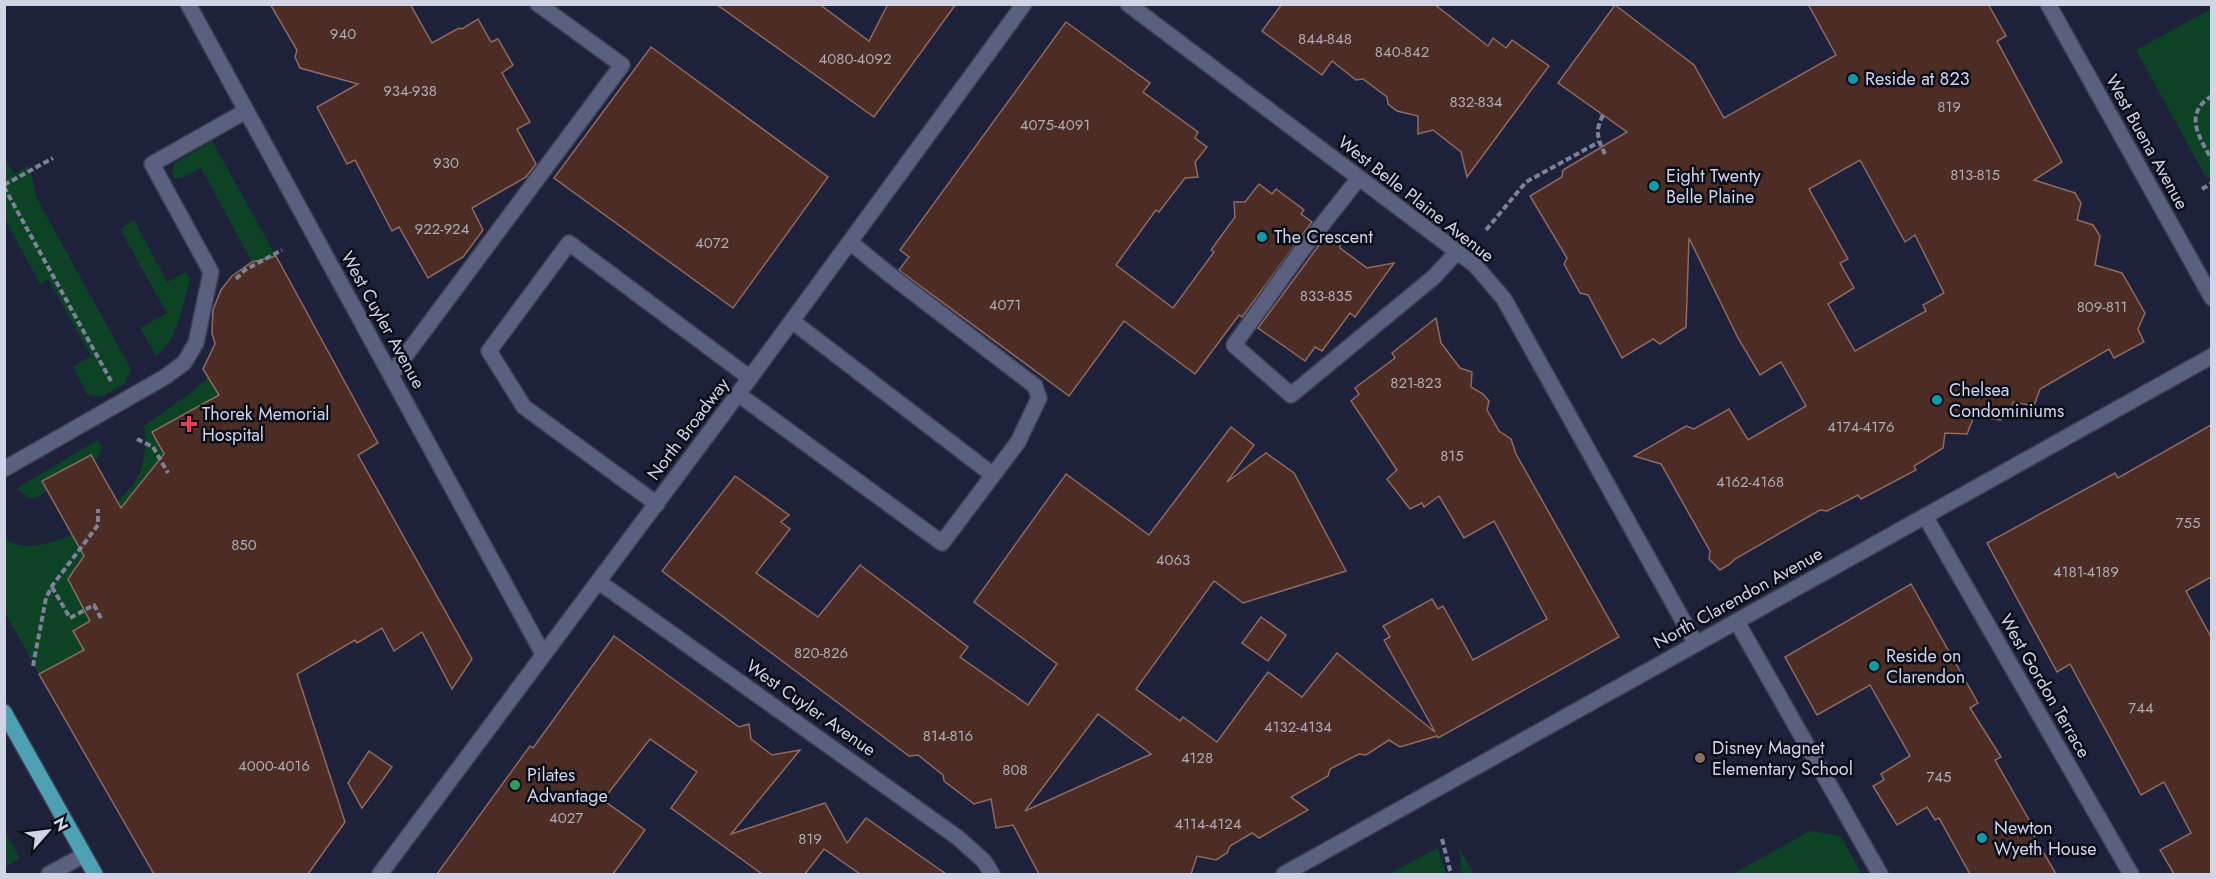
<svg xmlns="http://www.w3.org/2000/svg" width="2216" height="879" viewBox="0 0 2216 879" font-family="Jost,sans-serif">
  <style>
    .green { fill: #0c4327 }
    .building { fill: #4b2d25; stroke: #8e6b61; stroke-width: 1.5; fill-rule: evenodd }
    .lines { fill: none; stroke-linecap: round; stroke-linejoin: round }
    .lane-casing { stroke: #3c3f54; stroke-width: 18 }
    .street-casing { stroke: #3c3f54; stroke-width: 18 }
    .secondary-casing { stroke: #3c3f54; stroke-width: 18 }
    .primary-casing { stroke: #3c3f54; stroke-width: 18 }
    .path { stroke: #7f8297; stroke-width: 4; stroke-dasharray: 6 3; stroke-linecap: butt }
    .lane { stroke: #5a607d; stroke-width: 15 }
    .street { stroke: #5a607d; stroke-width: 15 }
    .secondary { stroke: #5a607d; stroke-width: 15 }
    .primary { stroke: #4ea1b3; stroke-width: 15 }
    .culture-dot { fill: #0f9aa8; stroke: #0a0c17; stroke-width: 2 }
    .health-dot { fill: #e0444e; stroke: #0a0c17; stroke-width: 2 }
    .education-dot { fill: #8d6e63; stroke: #0a0c17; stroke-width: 2 }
    .leisure-dot { fill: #2e9e5b; stroke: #0a0c17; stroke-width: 2 }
    .labels { text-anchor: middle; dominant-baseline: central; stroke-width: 5; stroke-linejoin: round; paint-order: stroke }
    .number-label { font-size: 15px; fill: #afaab5 }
    .poi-label { font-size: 18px; fill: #d0d4e5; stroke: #0a0c17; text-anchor: start }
    .street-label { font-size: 18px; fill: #d0d4e5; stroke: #0a0c17 }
  </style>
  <rect width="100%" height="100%" fill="#1e213a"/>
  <g class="green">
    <path d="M2211 9 2212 176 2207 179 2136 50Z"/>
    <path d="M212 141 276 256 252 262 201 168 181 178H174L172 172 174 164Z"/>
    <path d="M4 156 14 174 28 166C34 177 33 186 37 199L131 369 125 383 102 397 87 394 73 367 91 356 48 279 40 284 5 219Z"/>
    <path d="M134 220 167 282 186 272 190 279C183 302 178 343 156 355L140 328 167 313 120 229Z"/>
    <path d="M208 377 218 396 173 470 154 466 121 508 117 501C142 482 148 456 144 426L192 392Z"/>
    <path d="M98 440 102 448 95 462 35 498H29L17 488Z"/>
    <path d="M73 535 84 556 68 579 92 620 73 631 84 650 39 674 5 612 4 538C25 554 51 542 73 535Z"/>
    <path d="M4 830 20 858 5 867H4Z"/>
    <path d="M1810 831 1840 836 1862 874H1733Z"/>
    <path d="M1438 848 1446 874H1389Z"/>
    <path d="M1459 848 1474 874H1462Z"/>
  </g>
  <g class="building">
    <path d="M270 4H410L432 43 459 28 462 29 478 19 491 42 498 39 513 65 502 73 530 122 517 129 536 164 526 177 472 208 483 230 463 257 428 278 399 227 392 231 355 160 347 164 317 107 358 84 300 68 295 57 297 50Z"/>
    <path d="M716 4H819L869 41 888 4H956L874 117Z"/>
    <path d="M1282 4H1434L1488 46 1493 38 1506 48 1512 40 1549 66 1467 177 1461 152 1433 130 1418 134V116L1397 111 1388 104 1387 97 1363 79 1356 80 1332 61 1322 75 1262 31Z"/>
    <path d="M1808 4H1988L2006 36 1997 41 2062 162 2034 180 2075 193 2081 203 2077 220 2093 225 2100 236 2095 265 2122 273 2145 313 2138 329 2144 342 2114 358 2109 349 2040 389 2034 406 2013 402 2009 415 2001 420 1974 416 1967 434 1945 433 1943 448 1914 466 1916 470 1861 499 1858 495 1827 511 1820 510 1735 559 1730 564 1720 570 1709 559 1710 551 1661 464 1634 456 1686 426 1694 429 1729 409 1748 440 1806 406 1781 362 1760 375 1738 338 1689 238 1686 327 1660 344 1653 339 1622 358 1588 295 1580 293 1564 264 1567 258 1530 196 1562 177 1563 170 1627 132 1558 83 1615 5 1694 65 1724 118 1836 55ZM1860 160 1905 242 1915 235 1944 293 1923 305 1926 311 1855 351 1828 304 1854 288 1840 263 1848 259 1809 189Z"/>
    <path d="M1066 22 1150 83 1143 92 1198 132 1195 138 1207 147 1195 162 1198 177 1185 178 1159 212 1156 210 1116 265 1173 308 1214 252 1211 250 1235 217 1234 202H1245L1259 184 1272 194 1276 189 1304 210 1301 214 1312 222 1242 317 1239 315 1195 374 1124 321 1069 396 899 270 909 257 900 250Z"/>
    <path d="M651 47 828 177 733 308 554 178Z"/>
    <path d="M1328 233 1340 243V248L1367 268 1394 263 1355 317 1350 313 1322 351 1315 347 1305 361 1258 328Z"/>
    <path d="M276 256 378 443 358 455 472 659 452 689 422 632 394 651 382 628 357 643 355 640 297 674 345 822 308 874H154L39 674 84 650 73 631 90 621 68 579 84 556 42 481 91 455 121 508 164 454 152 432 219 395 203 369 215 344 212 333 213 310 221 290 232 276 252 262Z"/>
    <path d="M1436 318 1441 343 1460 368 1472 372 1471 387 1483 394 1489 401 1487 410 1499 431 1511 439 1516 454 1619 637 1438 738 1437 736 1400 747 1389 740 1366 755 1359 754 1330 769 1328 776 1291 797 1308 810 1259 838 1252 833 1230 846 1227 853 1216 860 1197 856 1191 874H1039L1013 825 996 828 991 799 974 804 944 781 943 775 918 755 909 756 662 571 735 476 789 515 781 522 790 529 756 573 818 617 860 565 968 647 960 657 1028 705 1057 664 974 602 1066 474 1149 535 1231 427 1254 445 1227 482 1266 453 1294 473 1346 571 1243 603 1214 581 1136 689 1180 721 1183 717 1217 742 1268 672 1302 697 1337 653 1435 732 1384 640 1390 637 1383 626 1432 599 1438 609 1443 606 1473 660 1547 619 1494 521 1464 538 1439 496 1424 507 1422 503 1410 509 1387 479 1397 470 1351 401 1359 394 1355 388 1395 358 1392 353ZM1098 714 1151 754 1025 811Z"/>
    <path d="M2211 425V577L2186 591 2211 637V874H2174L2160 850 2191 833 2164 782 2141 795 2070 664 2057 672 1987 543 2115 473 2118 478Z"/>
    <path d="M1911 584 1978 703 1970 708 2001 757 1995 760 2033 827 2030 829 2056 874H1970L1939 818 1935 820 1927 807 1897 825 1873 786 1884 780 1881 774 1910 756 1870 685 1817 715 1785 657Z"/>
    <path d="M1261 617 1286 635 1268 661 1242 643Z"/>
    <path d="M614 636 739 727 749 724 751 739 772 755 800 750 731 834 825 803 847 843 866 818 946 874H860L824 849 805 874H762L671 808 697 772 650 739 603 800 645 830 613 874H437L530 746 533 748Z"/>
    <path d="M369 751 392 767 362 808 348 783Z"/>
  </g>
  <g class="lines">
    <defs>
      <g id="lane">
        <path d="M1359 178 1299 254 1234 345 1291 395 1434 277 1457 252"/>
        <path d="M792 321 993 475"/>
        <path d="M391 375 622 65 538 4"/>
        <path d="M738 394 942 543 1018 442 1039 398 1035 386 889 274 850 242"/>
        <path d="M4 469 165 377 184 363 196 343 211 272 152 164 246 111"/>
        <path d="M657 504 524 407 489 351 569 243 750 378"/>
        <path d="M1737 622 1880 874"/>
        <path d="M49 874 84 855"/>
      </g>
      <g id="street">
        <path d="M188 4 543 654"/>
        <path d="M1128 4 1475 265 1504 299 1696 644"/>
        <path d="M2048 4 2212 298"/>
        <path d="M1925 516 2131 874"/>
        <path d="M599 582 957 837 984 861 992 874"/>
      </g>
      <g id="secondary">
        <path d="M380 874 750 378 1024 4"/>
        <path d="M1284 874 2212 356"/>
      </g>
      <path id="primary" d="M4 712 95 874"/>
    </defs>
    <use href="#lane" class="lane-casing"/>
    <use href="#street" class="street-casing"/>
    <use href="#secondary" class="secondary-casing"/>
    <use href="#primary" class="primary-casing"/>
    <g class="path">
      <path d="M2212 96C2182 114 2200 138 2212 160"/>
      <path d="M1603 115C1595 131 1597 138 1605 154"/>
      <path d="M4 185 53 158"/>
      <path d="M4 187 111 381"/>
      <path d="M2202 189 2212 183"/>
      <path d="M1486 230 1526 182 1599 142"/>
      <path d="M236 279 245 270 282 250"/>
      <path d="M137 439 153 447 168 473"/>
      <path d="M52 587 70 618 94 605 102 620"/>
      <path d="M33 666 46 598 52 586 98 525V509"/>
      <path d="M1442 839 1451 874"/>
    </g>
    <use href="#lane" class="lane"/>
    <use href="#street" class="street"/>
    <use href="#secondary" class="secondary"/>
    <use href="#primary" class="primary"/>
  </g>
  <g class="culture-dot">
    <circle cx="1853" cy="79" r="6"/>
    <circle cx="1654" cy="186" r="6"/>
    <circle cx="1262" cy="237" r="6"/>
    <circle cx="1937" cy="400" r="6"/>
    <circle cx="1874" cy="666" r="6"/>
    <circle cx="1982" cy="838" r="6"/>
  </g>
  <path class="health-dot" d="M186 415h6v6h6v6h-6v6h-6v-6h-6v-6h6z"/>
  <circle class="education-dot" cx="1700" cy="758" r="6"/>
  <circle class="leisure-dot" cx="515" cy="785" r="6"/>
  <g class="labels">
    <g class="number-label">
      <text x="343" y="34">940</text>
      <text x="1325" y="39">844-848</text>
      <text x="1402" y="52">840-842</text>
      <text x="855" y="59">4080-4092</text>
      <text x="410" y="91">934-938</text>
      <text x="1476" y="102">832-834</text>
      <text x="1949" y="107">819</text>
      <text x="1055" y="125">4075-4091</text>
      <text x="446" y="163">930</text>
      <text x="1975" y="175">813-815</text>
      <text x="442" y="229">922-924</text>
      <text x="712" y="243">4072</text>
      <text x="1326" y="296">833-835</text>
      <text x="1005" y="305">4071</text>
      <text x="2102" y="307">809-811</text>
      <text x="1416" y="383">821-823</text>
      <text x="1861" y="427">4174-4176</text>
      <text x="1452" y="456">815</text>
      <text x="1750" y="482">4162-4168</text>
      <text x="2188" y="523">755</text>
      <text x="244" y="545">850</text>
      <text x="1173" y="560">4063</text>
      <text x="2086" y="572">4181-4189</text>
      <text x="821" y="653">820-826</text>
      <text x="2141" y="708">744</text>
      <text x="1298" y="727">4132-4134</text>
      <text x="948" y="736">814-816</text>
      <text x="1197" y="758">4128</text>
      <text x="274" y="766">4000-4016</text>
      <text x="1015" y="770">808</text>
      <text x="1939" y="777">745</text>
      <text x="566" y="818">4027</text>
      <text x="1208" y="824">4114-4124</text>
      <text x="810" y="839">819</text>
    </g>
    <g class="poi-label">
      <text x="1865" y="79">Reside at 823</text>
      <text x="1666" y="176">Eight Twenty<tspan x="1666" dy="21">Belle Plaine</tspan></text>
      <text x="1274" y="237">The Crescent</text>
      <text x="1949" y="390">Chelsea<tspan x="1949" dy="21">Condominiums</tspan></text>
      <text x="202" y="414">Thorek Memorial<tspan x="202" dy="21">Hospital</tspan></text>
      <text x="1886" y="656">Reside on<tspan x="1886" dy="21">Clarendon</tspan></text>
      <text x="1712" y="748">Disney Magnet<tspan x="1712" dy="21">Elementary School</tspan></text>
      <text x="527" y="775">Pilates<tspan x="527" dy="21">Advantage</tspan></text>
      <text x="1994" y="828">Newton<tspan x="1994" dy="21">Wyeth House</tspan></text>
    </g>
    <g class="street-label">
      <text transform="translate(2147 142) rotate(61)">West Buena Avenue</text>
      <text transform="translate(1416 199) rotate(38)">West Belle Plaine Avenue</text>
      <text transform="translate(383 320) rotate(61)">West Cuyler Avenue</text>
      <text transform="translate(688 429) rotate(-53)">North Broadway</text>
      <text transform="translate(1738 598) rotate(-29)">North Clarendon Avenue</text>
      <text transform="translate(2045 686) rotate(60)">West Gordon Terrace</text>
      <text transform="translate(811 708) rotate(35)">West Cuyler Avenue</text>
    </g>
  </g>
  <rect width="2216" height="879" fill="none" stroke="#d0d4e5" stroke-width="12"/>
  <g transform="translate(48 831) rotate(62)" stroke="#0a0c17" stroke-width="4.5" paint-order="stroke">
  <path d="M0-4.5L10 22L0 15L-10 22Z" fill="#d0d4e5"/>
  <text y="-9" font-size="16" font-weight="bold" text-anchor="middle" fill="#d0d4e5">N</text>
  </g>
</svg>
